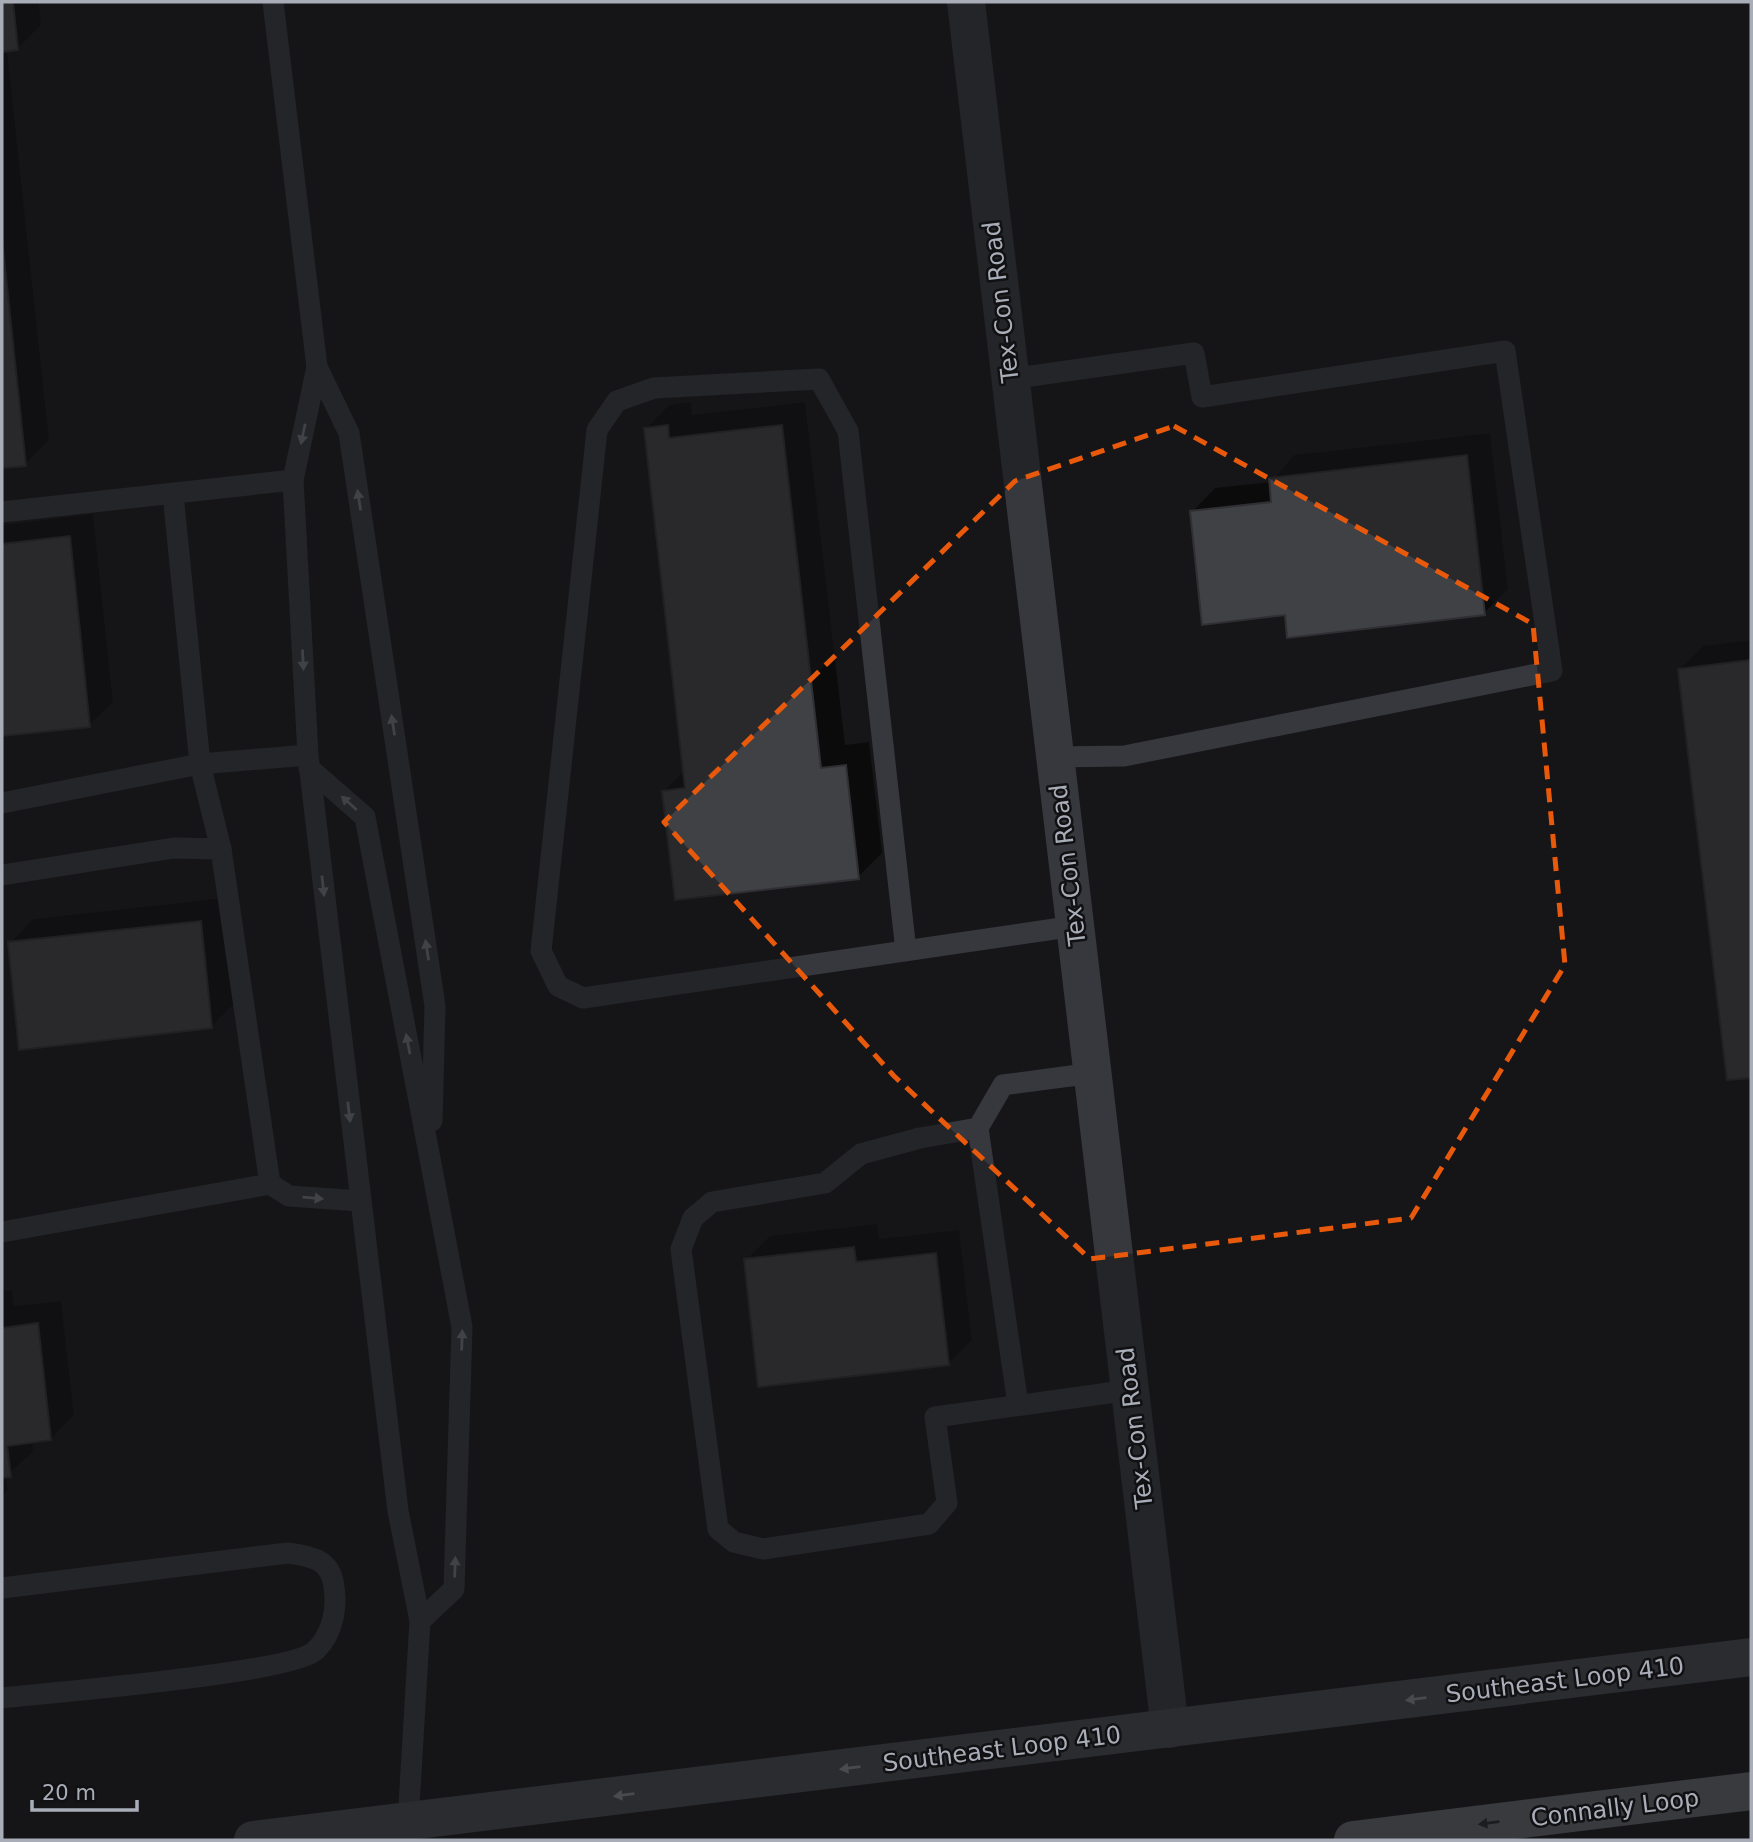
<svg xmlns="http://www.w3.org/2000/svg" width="1753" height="1842" viewBox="0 0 1753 1842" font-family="'DejaVu Sans',sans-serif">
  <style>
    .shadow { fill: #0007 }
    .building { fill: #404145; stroke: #303034; stroke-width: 2 }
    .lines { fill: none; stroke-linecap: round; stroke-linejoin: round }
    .lane { stroke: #37383d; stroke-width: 21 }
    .street { stroke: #37383d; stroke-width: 38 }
    .secondary { stroke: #45474d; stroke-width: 38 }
    .highway { stroke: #63666e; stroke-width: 38 }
    .oneway { fill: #757881 }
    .oneway2 { fill: #858993 }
    .oneway3 { fill: #26262a }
    .marked { fill: none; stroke: #e8590c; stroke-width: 5; stroke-dasharray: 14 9; stroke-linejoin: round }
    .labels { text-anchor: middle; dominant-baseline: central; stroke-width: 5; stroke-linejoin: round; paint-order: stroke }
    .street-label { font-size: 24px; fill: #a8adb8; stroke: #111113 }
  </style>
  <rect width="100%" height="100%" fill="#161618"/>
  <g class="shadow">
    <path d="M2 2H39L41 25 17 49 7 50 49 440 25 464 2 467Z"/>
    <path d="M691 402 692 415 805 402 845 745 869 742 882 853 858 877 664 791 685 770 645 429 669 405Z"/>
    <path d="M1490 433 1508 589 1484 613H1287L1192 512 1215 488 1271 482 1294 455Z"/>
    <path d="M93 514 113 702 89 725 2 735V525Z"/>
    <path d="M1751 640V1076L1728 1078 1679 670 1703 646Z"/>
    <path d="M224 898 235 1003 211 1027 10 943 33 919Z"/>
    <path d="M877 1224 879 1239 959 1230 972 1340 948 1364 746 1260 770 1236Z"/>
    <path d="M12 1290 14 1306 61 1301 74 1415 51 1439 32 1441 33 1452 6 1476 8 1490 2 1496V1291Z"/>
  </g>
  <g class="building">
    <path d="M2 2H13L18 50 2 52Z"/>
    <path d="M2 239 26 466 2 468Z"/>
    <path d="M668 425 669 438 782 425 821 768 846 765 859 879 675 900 662 791 685 788 644 428Z"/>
    <path d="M1467 455 1485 615 1287 638 1285 615 1202 625 1190 511 1271 502 1269 478Z"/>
    <path d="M70 536 90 727 2 736V544Z"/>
    <path d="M1751 660V1078L1727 1080 1678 669Z"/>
    <path d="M201 921 212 1028 19 1050 8 942Z"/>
    <path d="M854 1247 856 1262 936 1253 949 1365 758 1387 744 1259Z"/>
    <path d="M38 1323 51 1440 7 1446 11 1477 2 1478V1328Z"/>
  </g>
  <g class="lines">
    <g class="lane">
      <path d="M273 2 317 367 293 480 308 755 398 1511 420 1621 408 1822"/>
      <path d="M317 367 349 433 435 1006 432 1121"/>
      <path d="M1010 379 1194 353 1202 397 1505 351 1552 671 1124 756 1055 757"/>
      <path d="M173 494 200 764 308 755"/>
      <path d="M2 512 293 480"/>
      <path d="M309 768 365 817 462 1327 454 1589 420 1621"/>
      <path d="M2 803 200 764 221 849"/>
      <path d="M2 875 174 848 221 849 270 1184"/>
      <path d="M906 951 848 431 819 379 654 388 617 401 597 430 541 951 558 986 583 998 1075 926"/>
      <path d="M1093 1073 1003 1085 978 1128 920 1138 861 1154 825 1183 712 1202 693 1218 681 1249 718 1529 734 1542 763 1549 929 1524 947 1503 935 1417 1130 1390"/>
      <path d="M978 1128 1018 1405"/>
      <path d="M2 1232 270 1184 289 1196 360 1201"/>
      <path d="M2 1588 288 1553C308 1556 328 1558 333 1581 338 1605 334 1632 316 1650 294 1673 48 1693 2 1698"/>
    </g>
    <path class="street" d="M966 2 1170 1729"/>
    <path class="secondary" d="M253 1840 1751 1657"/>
    <path class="highway" d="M1353 1840 1751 1791"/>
  </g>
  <defs><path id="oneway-solid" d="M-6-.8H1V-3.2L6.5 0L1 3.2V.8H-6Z" transform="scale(1.75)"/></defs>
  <g class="oneway">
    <use href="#oneway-solid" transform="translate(303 434) rotate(102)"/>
    <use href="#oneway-solid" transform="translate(359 500) rotate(-99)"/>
    <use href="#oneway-solid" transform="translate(303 660) rotate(87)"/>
    <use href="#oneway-solid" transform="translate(393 725) rotate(-99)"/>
    <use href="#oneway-solid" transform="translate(349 803) rotate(-138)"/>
    <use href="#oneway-solid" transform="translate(323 886) rotate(84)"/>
    <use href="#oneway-solid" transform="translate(427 950) rotate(-99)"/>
    <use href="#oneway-solid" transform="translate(408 1044) rotate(-101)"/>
    <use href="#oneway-solid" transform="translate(349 1112) rotate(83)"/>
    <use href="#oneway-solid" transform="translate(313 1198) rotate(5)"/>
    <use href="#oneway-solid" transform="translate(462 1340) rotate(-88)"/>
    <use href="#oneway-solid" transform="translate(455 1567) rotate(-88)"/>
  </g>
  <g class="oneway2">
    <use href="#oneway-solid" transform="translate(1416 1699) rotate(173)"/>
    <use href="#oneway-solid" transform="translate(850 1768) rotate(173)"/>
    <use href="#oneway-solid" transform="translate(624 1795) rotate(173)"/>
  </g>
  <use class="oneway3" href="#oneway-solid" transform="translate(1489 1823) rotate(173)"/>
  <path d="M0 0H1753V1842H0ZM1174 426 1533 624 1565 965 1411 1218 1090 1259 894 1076 664 822 1015 481Z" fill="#161618" fill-opacity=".55" fill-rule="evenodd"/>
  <path class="marked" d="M1174 426 1533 624 1565 965 1411 1218 1090 1259 894 1076 664 822 1015 481Z"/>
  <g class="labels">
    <g class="street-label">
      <text transform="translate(1001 302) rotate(-97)">Tex-Con Road</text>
      <text transform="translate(1068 865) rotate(-97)">Tex-Con Road</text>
      <text transform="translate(1135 1428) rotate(-97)">Tex-Con Road</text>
      <text transform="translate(1565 1680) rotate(-7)">Southeast Loop 410</text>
      <text transform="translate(1002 1749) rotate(-7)">Southeast Loop 410</text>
      <text transform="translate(1615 1808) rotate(-7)">Connally Loop</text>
    </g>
  </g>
  <rect width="1753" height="1842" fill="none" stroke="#a8adb8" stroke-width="7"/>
  <path d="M32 1800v10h105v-10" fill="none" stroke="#a8adb8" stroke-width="3.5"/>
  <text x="42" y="1800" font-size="21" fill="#a8adb8" stroke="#111113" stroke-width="5" paint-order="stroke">20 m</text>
</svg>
